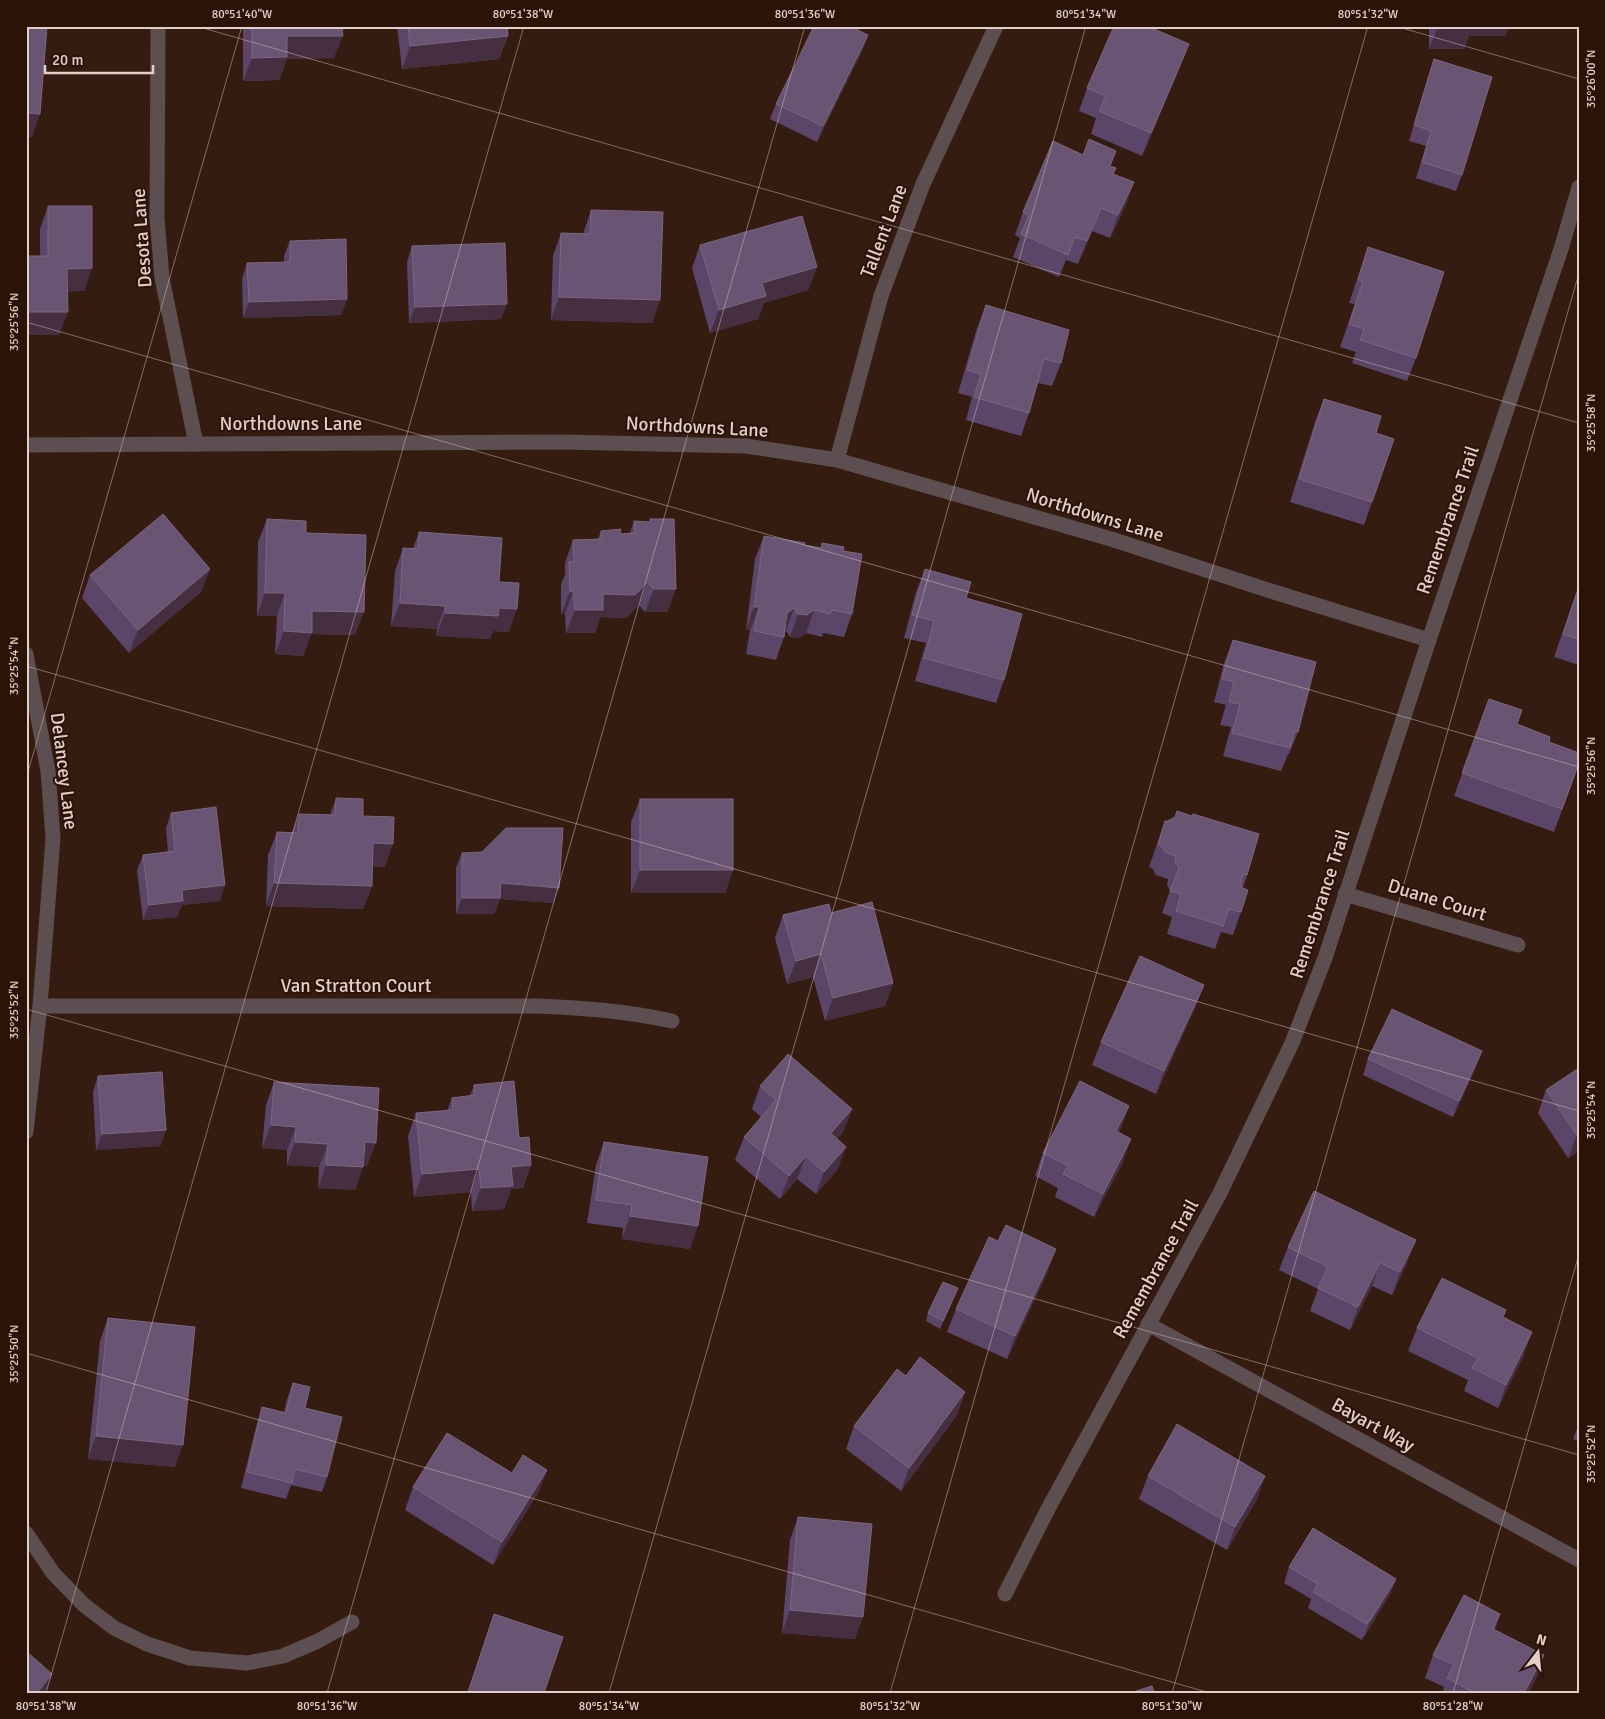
<svg xmlns="http://www.w3.org/2000/svg" width="1605" height="1719" viewBox="0 0 1605 1719" font-family="Signika,sans-serif">
  <style>
    .lines { fill: none; stroke-linecap: round; stroke-linejoin: round }
    .minor { stroke: #5d4e51; stroke-width: 15 }
    .wall { fill: #5b4568 }
    .shaded-wall { fill: #462f41 }
    .building { fill: #695473; stroke: #7c6780 }
    .ticks { fill: none; stroke: #e1cfc8; stroke-width: 1; stroke-opacity: 0.45 }
    .labels { text-anchor: middle; dominant-baseline: central; stroke-width: 4; stroke-linejoin: round; paint-order: stroke }
    .street-label { font-size: 19px; fill: #e1cfc8; stroke: #2b1308 }
    .neatline { fill: none; stroke: #e1cfc8; stroke-width: 2 }
    .ticks-label { font-size: 12px; text-anchor: middle; fill: #e1cfc8 }
  </style>
  <rect width="100%" height="100%" fill="#351c11"/>
  <g class="lines">
    <g class="minor">
      <path d="M158 26 157 218 162 278 196 444"/>
      <path d="M26 445 561 442 746 446 837 460 1111 539 1274 592 1429 640"/>
      <path d="M837 460 881 296 923 184 996 26"/>
      <path d="M26 654 48 771 53 838 40 1006 26 1132"/>
      <path d="M1345 894 1518 945"/>
      <path d="M40 1006H538C585 1008 626 1011 672 1021"/>
      <path d="M1148 1324 1579 1560"/>
      <path d="M26 1533 53 1573 84 1605 114 1628 147 1644 190 1658 247 1663 283 1656 318 1641 352 1622"/>
      <path d="M1005 1594 1048 1509 1220 1193 1292 1043 1325 958 1429 640 1562 246 1579 187"/>
    </g>
  </g>
  <g class="wall">
    <path d="M243 26H342L334 58 287 59 279 80 243 81Z"/>
    <path d="M397 26H507L508 36 499 59 402 69Z"/>
    <path d="M1429 26H1509L1505 36H1469L1464 49H1429Z"/>
    <path d="M868 35 862 51 817 142 770 119 776 104Z"/>
    <path d="M1434 59 1462 175 1456 191 1416 178 1426 146 1409 141 1429 74Z"/>
    <path d="M1180 67 1142 156 1091 134 1096 118 1079 111 1087 88Z"/>
    <path d="M1083 155 1116 168 1113 174 1126 205 1110 238 1092 231 1078 264 1066 260 1059 277 1013 257 1020 238 1015 235 1023 212Z"/>
    <path d="M48 206 92 268 84 291H68L59 335H26V256H40V229Z"/>
    <path d="M591 210 660 300 652 323 551 320 553 256 561 233 583 234Z"/>
    <path d="M290 241 347 299 341 315 243 318 242 279 247 263 284 262V256Z"/>
    <path d="M700 245 817 267 808 290 764 303 758 319 710 333 692 268Z"/>
    <path d="M412 246 501 319 409 323 407 262Z"/>
    <path d="M1368 247 1416 358 1407 381 1352 363 1356 352 1340 347 1355 304 1349 303Z"/>
    <path d="M986 305 1061 363 1052 386 1038 383 1029 413 1021 436 966 420 972 397 958 393 977 328Z"/>
    <path d="M1324 399 1376 433 1394 439 1364 525 1290 502 1315 422Z"/>
    <path d="M267 519 306 533 355 635 311 634 303 656 275 654 277 616H257L258 542Z"/>
    <path d="M650 519 676 589 667 612H645L639 605 626 618 600 617 595 633H566L565 614H561V585L565 574V563L573 540 598 539 601 531 620 534 630 533 634 521 649 522Z"/>
    <path d="M419 532 499 582 509 632 493 631 490 639 436 636 437 629 391 626 395 571 403 548H413Z"/>
    <path d="M764 536 820 548 822 543 843 551 852 614 844 637 823 633 822 637 806 633 799 638 790 637 786 631 785 632 784 637 776 660 746 654 750 630H746L755 559Z"/>
    <path d="M210 569 201 592 129 653 82 598 90 575Z"/>
    <path d="M925 569 966 598 1004 680 996 703 915 681 926 643 904 638 916 592Z"/>
    <path d="M1579 585V665L1554 657Z"/>
    <path d="M1233 640 1298 732 1289 754H1288L1281 771 1223 756 1231 727 1220 725 1226 705 1214 702 1224 663Z"/>
    <path d="M1489 699 1517 724 1549 742 1579 763 1554 832 1454 796Z"/>
    <path d="M336 798 363 816 385 867 372 866V886L363 909 266 906 268 855 277 832 292 833 299 814 330 815Z"/>
    <path d="M640 799 733 870 725 893H631V822Z"/>
    <path d="M171 813 220 901 182 905 177 917 143 920 137 870 143 855 168 852 166 828Z"/>
    <path d="M1165 821 1247 875 1243 888 1241 912 1233 935 1221 932 1215 949 1167 934 1172 917 1162 913 1170 890 1167 885 1168 879 1156 875 1152 868 1149 867Z"/>
    <path d="M462 853 554 903 500 899 494 914H456V868Z"/>
    <path d="M831 913 893 983 885 1006 825 1021 813 977 787 984 775 938 783 915Z"/>
    <path d="M1204 985 1195 1008 1156 1094 1092 1065 1101 1042Z"/>
    <path d="M1368 1059 1476 1067 1453 1117 1363 1075Z"/>
    <path d="M1579 1068V1151L1568 1158 1538 1113 1546 1090Z"/>
    <path d="M98 1076 166 1130 160 1146 96 1150 93 1092Z"/>
    <path d="M274 1082 367 1166H363L355 1190 318 1188 319 1167 287 1165V1150L262 1148 266 1105Z"/>
    <path d="M474 1085 519 1138 531 1165 523 1188 511 1189 504 1209 472 1211 471 1192 414 1197 408 1136 416 1113 447 1111 452 1098 470 1096Z"/>
    <path d="M760 1086 852 1109 843 1132 837 1139 846 1147 837 1170 816 1194 797 1179 780 1199 735 1160 744 1137 761 1117 752 1109Z"/>
    <path d="M1129 1106 1119 1133 1123 1162 1094 1217 1055 1197 1058 1188 1035 1176 1043 1153Z"/>
    <path d="M604 1142 690 1249 622 1239 623 1228 587 1223 596 1165Z"/>
    <path d="M998 1241 1048 1271 1007 1359 947 1332 956 1309Z"/>
    <path d="M1288 1247 1407 1263 1392 1295 1372 1286 1350 1330 1310 1311 1318 1289 1279 1270Z"/>
    <path d="M958 1288 940 1329 926 1321 928 1313Z"/>
    <path d="M1503 1317 1524 1355 1498 1408 1464 1391 1468 1380 1408 1351 1417 1328Z"/>
    <path d="M108 1318 175 1467 88 1459 100 1341Z"/>
    <path d="M906 1376 965 1392 957 1415 901 1491 846 1449 854 1426Z"/>
    <path d="M293 1383 305 1408 327 1477 322 1492 291 1485 286 1499 241 1488 257 1423 262 1407 284 1412 287 1399Z"/>
    <path d="M1579 1424V1441L1573 1439Z"/>
    <path d="M547 1470 538 1493 493 1565 405 1510 413 1487 512 1473Z"/>
    <path d="M1148 1476H1265L1257 1499 1227 1550 1139 1499Z"/>
    <path d="M798 1517 855 1639 782 1633 790 1540Z"/>
    <path d="M1289 1567 1396 1579 1390 1594 1364 1637H1363L1362 1640 1308 1608 1311 1599 1284 1583Z"/>
    <path d="M494 1614 544 1693H467Z"/>
    <path d="M1500 1614 1495 1630 1544 1655 1536 1678 1528 1693H1442L1444 1687 1425 1678 1433 1655Z"/>
  </g>
  <g class="shaded-wall">
    <path d="M1438 26H1509L1505 36H1469L1464 49H1429Z"/>
    <path d="M868 35 862 51 817 142 823 126Z"/>
    <path d="M287 36H343L334 58 287 59 279 80 243 81 252 58Z"/>
    <path d="M508 36 499 59 402 69 410 46Z"/>
    <path d="M1189 44 1180 67 1142 156 1151 133Z"/>
    <path d="M26 113 40 114 32 137H26Z"/>
    <path d="M1134 182 1126 205 1110 238 1118 215Z"/>
    <path d="M1101 208 1092 231 1078 264 1087 241Z"/>
    <path d="M817 267 808 290 764 303 758 319 710 333 719 310 762 283Z"/>
    <path d="M92 268 84 291 59 292 67 269Z"/>
    <path d="M559 297 660 300 652 323 551 320Z"/>
    <path d="M347 299 341 315 243 318 249 302Z"/>
    <path d="M507 304 501 319 409 323 415 307Z"/>
    <path d="M26 312H68L59 335H26Z"/>
    <path d="M210 569 201 592 129 653 138 630Z"/>
    <path d="M647 582 639 605 626 618 600 617 595 633H566L575 610 603 594Z"/>
    <path d="M654 589H676L667 612H645Z"/>
    <path d="M573 591 565 614H561L570 592Z"/>
    <path d="M265 593H285L277 616H257Z"/>
    <path d="M400 603 445 606 437 629 391 626Z"/>
    <path d="M754 607H759L750 630H746Z"/>
    <path d="M499 608 517 609 509 632 493 631 490 639 436 636 445 613Z"/>
    <path d="M794 608 786 631 779 636 787 613Z"/>
    <path d="M814 610 806 633 799 638 790 637 798 614Z"/>
    <path d="M312 611 364 612 355 635 311 634 303 656 275 654 284 631Z"/>
    <path d="M373 843 393 844 385 867 365 866Z"/>
    <path d="M640 870H733L725 893H631Z"/>
    <path d="M274 883 372 886 363 909 266 906Z"/>
    <path d="M501 883 559 888 554 903 500 899 494 914H456L462 898Z"/>
    <path d="M225 885 220 901 182 905 177 917 143 920 149 905 182 890Z"/>
    <path d="M821 954 813 977 787 984 796 961Z"/>
    <path d="M893 983 885 1006 825 1021 833 998Z"/>
    <path d="M1204 985 1195 1008 1156 1094 1164 1071Z"/>
    <path d="M1482 1051 1476 1067 1453 1117 1459 1101Z"/>
    <path d="M1129 1106 1121 1129 1108 1154 1116 1131Z"/>
    <path d="M852 1109 843 1132 822 1156 831 1133Z"/>
    <path d="M271 1125 296 1127 287 1150 262 1148Z"/>
    <path d="M166 1130 160 1146 96 1150 102 1134Z"/>
    <path d="M1579 1134V1151L1568 1158 1577 1135Z"/>
    <path d="M1131 1139 1123 1162 1094 1217 1103 1194Z"/>
    <path d="M295 1142 328 1144 319 1167 287 1165Z"/>
    <path d="M365 1142 376 1143 367 1166 356 1165Z"/>
    <path d="M846 1147 837 1170 816 1194 824 1172Z"/>
    <path d="M806 1156 797 1179 780 1199 789 1176Z"/>
    <path d="M326 1165 363 1167 355 1190 318 1188Z"/>
    <path d="M531 1165 523 1188 511 1189 504 1209 472 1211 481 1188 511 1167Z"/>
    <path d="M479 1169 471 1192 414 1197 422 1174Z"/>
    <path d="M630 1216 698 1226 690 1249 622 1239Z"/>
    <path d="M1416 1240 1407 1263 1392 1295 1400 1272Z"/>
    <path d="M1056 1249 1048 1271 1007 1359 1015 1336Z"/>
    <path d="M1380 1263 1372 1286 1350 1330 1358 1307Z"/>
    <path d="M958 1288 955 1296 940 1329 943 1321Z"/>
    <path d="M1532 1332 1524 1355 1498 1408 1506 1385Z"/>
    <path d="M965 1392 957 1415 901 1491 909 1468Z"/>
    <path d="M96 1436 183 1445 175 1467 88 1459Z"/>
    <path d="M547 1470 538 1493 493 1565 502 1542Z"/>
    <path d="M1265 1476 1257 1499 1227 1550 1235 1527Z"/>
    <path d="M1396 1579 1390 1594 1364 1637 1370 1621Z"/>
    <path d="M790 1610 863 1617 855 1639 782 1633Z"/>
    <path d="M1500 1614 1492 1637 1493 1629Z"/>
    <path d="M1544 1655 1536 1678 1528 1693H1524Z"/>
    <path d="M52 1674 46 1693H37Z"/>
  </g>
  <g class="building">
    <path d="M26 26H47L40 114 26 113Z"/>
    <path d="M252 26H342L343 36H287V57L252 58Z"/>
    <path d="M408 26H507L508 36 410 46Z"/>
    <path d="M814 26H849L868 35 823 126 776 104Z"/>
    <path d="M1114 26H1147L1189 44 1151 133 1099 111 1106 96 1087 88Z"/>
    <path d="M1434 59 1492 77 1462 175 1422 162 1431 131 1414 125Z"/>
    <path d="M1089 139 1116 151 1110 166 1116 168 1113 174 1134 182 1118 215 1101 208 1087 241 1075 237 1068 255 1021 234 1029 215 1023 212 1053 141 1083 155Z"/>
    <path d="M48 206H92V268L67 269 68 312H26V256H48Z"/>
    <path d="M591 210 663 212 660 300 559 297 561 233 590 234Z"/>
    <path d="M802 216 817 267 762 283 766 296 719 310 700 245Z"/>
    <path d="M346 239 347 299 249 302 247 263 290 262V241Z"/>
    <path d="M505 243 507 304 415 307 412 246Z"/>
    <path d="M1368 247 1444 272 1416 358 1360 340 1364 329 1349 324 1363 281 1358 280Z"/>
    <path d="M986 305 1069 330 1061 363 1044 359 1029 413 974 397 981 374 967 370Z"/>
    <path d="M1324 399 1381 416 1376 433 1394 439 1372 502 1299 479Z"/>
    <path d="M163 514 210 569 138 630 90 575Z"/>
    <path d="M267 519 306 521V533L366 535 364 612 312 611V633L284 631 285 593H265Z"/>
    <path d="M650 519H674L676 589H654L647 582 635 595 603 594V610H575L573 591 570 592 569 562H574L573 540 601 539V531L621 529 620 534 635 533 634 521 650 522Z"/>
    <path d="M419 532 502 538 499 582 519 583 517 609 499 608 498 616 445 613V606L400 603 403 548 418 549Z"/>
    <path d="M764 536 805 543 804 545 822 548V543L844 547 843 551 862 554 852 614 832 610 830 614 814 610 807 615 798 614 794 608 787 613 784 637 754 631 759 607H754Z"/>
    <path d="M925 569 971 582 966 598 1022 614 1004 680 924 658 934 621 912 615Z"/>
    <path d="M1579 586V639L1563 634Z"/>
    <path d="M1233 640 1316 662 1298 732 1294 731 1290 748 1232 733 1240 704 1229 702 1234 682 1222 679Z"/>
    <path d="M1489 699 1522 710 1517 724 1550 737 1549 742 1579 753V763L1562 809 1462 773Z"/>
    <path d="M336 798 363 799V816L394 817 393 844 373 843 372 886 274 883 277 832 298 833 299 814 335 815Z"/>
    <rect x="640" y="799" width="93" height="71"/>
    <path d="M216 807 225 885 182 890 183 901 149 905 143 855 175 851 171 813Z"/>
    <path d="M1177 811 1192 816 1193 814 1259 834 1247 875 1243 874 1240 887 1248 890 1241 912 1229 909 1223 926 1176 911 1181 894 1170 891 1179 868 1175 862 1176 856 1165 852 1161 845 1158 844 1165 821H1168L1175 817Z"/>
    <path d="M506 828H563L559 888 501 883 500 898H462V853L482 852Z"/>
    <path d="M872 902 893 983 833 998 821 954 796 961 783 915 829 904 831 913Z"/>
    <path d="M1140 956 1204 985 1164 1071 1101 1042Z"/>
    <path d="M1392 1009 1482 1051 1459 1101 1368 1059Z"/>
    <path d="M788 1054 852 1109 831 1133 846 1147 824 1172 806 1156 789 1176 744 1137 776 1100 760 1086Z"/>
    <path d="M1579 1068V1134L1577 1135 1546 1090Z"/>
    <path d="M162 1072 166 1130 102 1134 98 1076Z"/>
    <path d="M514 1081 519 1138 529 1137 531 1165 511 1167 513 1186 481 1188 479 1169 422 1174 416 1113 453 1110 452 1098 475 1095 474 1085Z"/>
    <path d="M1080 1081 1129 1106 1116 1131 1131 1139 1103 1194 1063 1174 1068 1166 1043 1153Z"/>
    <path d="M274 1082 379 1088 376 1143 365 1142 363 1167 326 1165 328 1144 295 1142 296 1127 271 1125Z"/>
    <path d="M604 1142 708 1157 698 1226 630 1216 632 1205 596 1200Z"/>
    <path d="M1314 1191 1416 1240 1400 1272 1380 1263 1358 1307 1318 1288 1328 1267 1288 1247Z"/>
    <path d="M1006 1225 1056 1249 1015 1336 956 1309 989 1237 998 1241Z"/>
    <path d="M1442 1278 1506 1310 1503 1317 1532 1332 1506 1385 1472 1368 1478 1358 1417 1328Z"/>
    <path d="M943 1282 958 1288 943 1321 928 1313Z"/>
    <path d="M108 1318 195 1327 183 1445 96 1436Z"/>
    <path d="M920 1357 965 1392 909 1468 854 1426 897 1369 906 1376Z"/>
    <path d="M293 1383 310 1387 305 1408 342 1417 327 1477 295 1469 292 1483 247 1472 262 1407 286 1413Z"/>
    <path d="M1177 1424 1265 1476 1235 1527 1148 1476Z"/>
    <path d="M447 1433 512 1473 523 1455 547 1470 502 1542 413 1487Z"/>
    <path d="M798 1517 872 1524 863 1617 790 1610Z"/>
    <path d="M1313 1528 1396 1579 1370 1621H1368L1367 1624 1313 1592 1318 1584 1289 1567Z"/>
    <path d="M1464 1595 1500 1614 1493 1629 1544 1655 1524 1693H1475L1447 1678 1454 1665 1433 1655Z"/>
    <path d="M494 1614 563 1637 544 1693H468Z"/>
    <path d="M26 1651 52 1674 37 1693H26Z"/>
    <path d="M1152 1686 1154 1693H1130Z"/>
  </g>
  <path class="ticks" d="M196 26 1579 423M1395 26 1579 79M26 322 1579 767M26 666 1579 1111M26 779 242 26M26 1009 1579 1455M26 1353 1210 1693M46 1693 524 26M327 1693 805 26M609 1693 1086 26M890 1693 1368 26M1172 1693 1579 273M1453 1693 1579 1254"/>
  <g class="labels">
    <g class="street-label">
      <text transform="translate(884 231) rotate(-69)">Tallent Lane</text>
      <text transform="translate(142 238) rotate(-94)">Desota Lane</text>
      <text x="291" y="424">Northdowns Lane</text>
      <text transform="translate(697 427) rotate(3)">Northdowns Lane</text>
      <text transform="translate(1095 515) rotate(17)">Northdowns Lane</text>
      <text transform="translate(1448 520) rotate(-71)">Remembrance Trail</text>
      <text transform="translate(64 771) rotate(83)">Delancey Lane</text>
      <text transform="translate(1437 900) rotate(17)">Duane Court</text>
      <text transform="translate(1320 904) rotate(-72)">Remembrance Trail</text>
      <text x="356" y="986">Van Stratton Court</text>
      <text transform="translate(1156 1269) rotate(-61)">Remembrance Trail</text>
      <text transform="translate(1373 1425) rotate(29)">Bayart Way</text>
    </g>
  </g>
  <rect width="1605" height="1719" fill="none" stroke="#2b1308" stroke-width="55"/>
  <g transform="translate(1538 1652) rotate(16)" stroke="#2b1308" stroke-width="4" paint-order="stroke">
  <path d="M0-4L9 19L0 12L-9 19Z" fill="#e1cfc8"/>
  <text y="-8" font-size="14" font-weight="bold" text-anchor="middle" fill="#e1cfc8">N</text>
  </g>
  <path d="M45 65v8h108v-8" fill="none" stroke="#e1cfc8" stroke-width="2.5"/>
  <text x="52" y="65" font-size="15" fill="#e1cfc8" stroke="#2b1308" stroke-width="4" paint-order="stroke">20 m</text>
  <rect x="28" y="28" width="1550" height="1664" class="neatline"/>
  <g class="ticks-label">
    <text x="242" y="18">80°51'40"W</text>
    <text x="523" y="18">80°51'38"W</text>
    <text x="805" y="18">80°51'36"W</text>
    <text x="1086" y="18">80°51'34"W</text>
    <text x="1368" y="18">80°51'32"W</text>
    <text transform="translate(1591 79) rotate(-90)" y="4">35°26'00"N</text>
    <text transform="translate(14 322) rotate(-90)" y="4">35°25'56"N</text>
    <text transform="translate(1591 423) rotate(-90)" y="4">35°25'58"N</text>
    <text transform="translate(14 666) rotate(-90)" y="4">35°25'54"N</text>
    <text transform="translate(1591 766) rotate(-90)" y="4">35°25'56"N</text>
    <text transform="translate(14 1010) rotate(-90)" y="4">35°25'52"N</text>
    <text transform="translate(1591 1110) rotate(-90)" y="4">35°25'54"N</text>
    <text transform="translate(14 1354) rotate(-90)" y="4">35°25'50"N</text>
    <text transform="translate(1591 1454) rotate(-90)" y="4">35°25'52"N</text>
    <text x="46" y="1710">80°51'38"W</text>
    <text x="327" y="1710">80°51'36"W</text>
    <text x="609" y="1710">80°51'34"W</text>
    <text x="890" y="1710">80°51'32"W</text>
    <text x="1172" y="1710">80°51'30"W</text>
    <text x="1453" y="1710">80°51'28"W</text>
  </g>
</svg>
